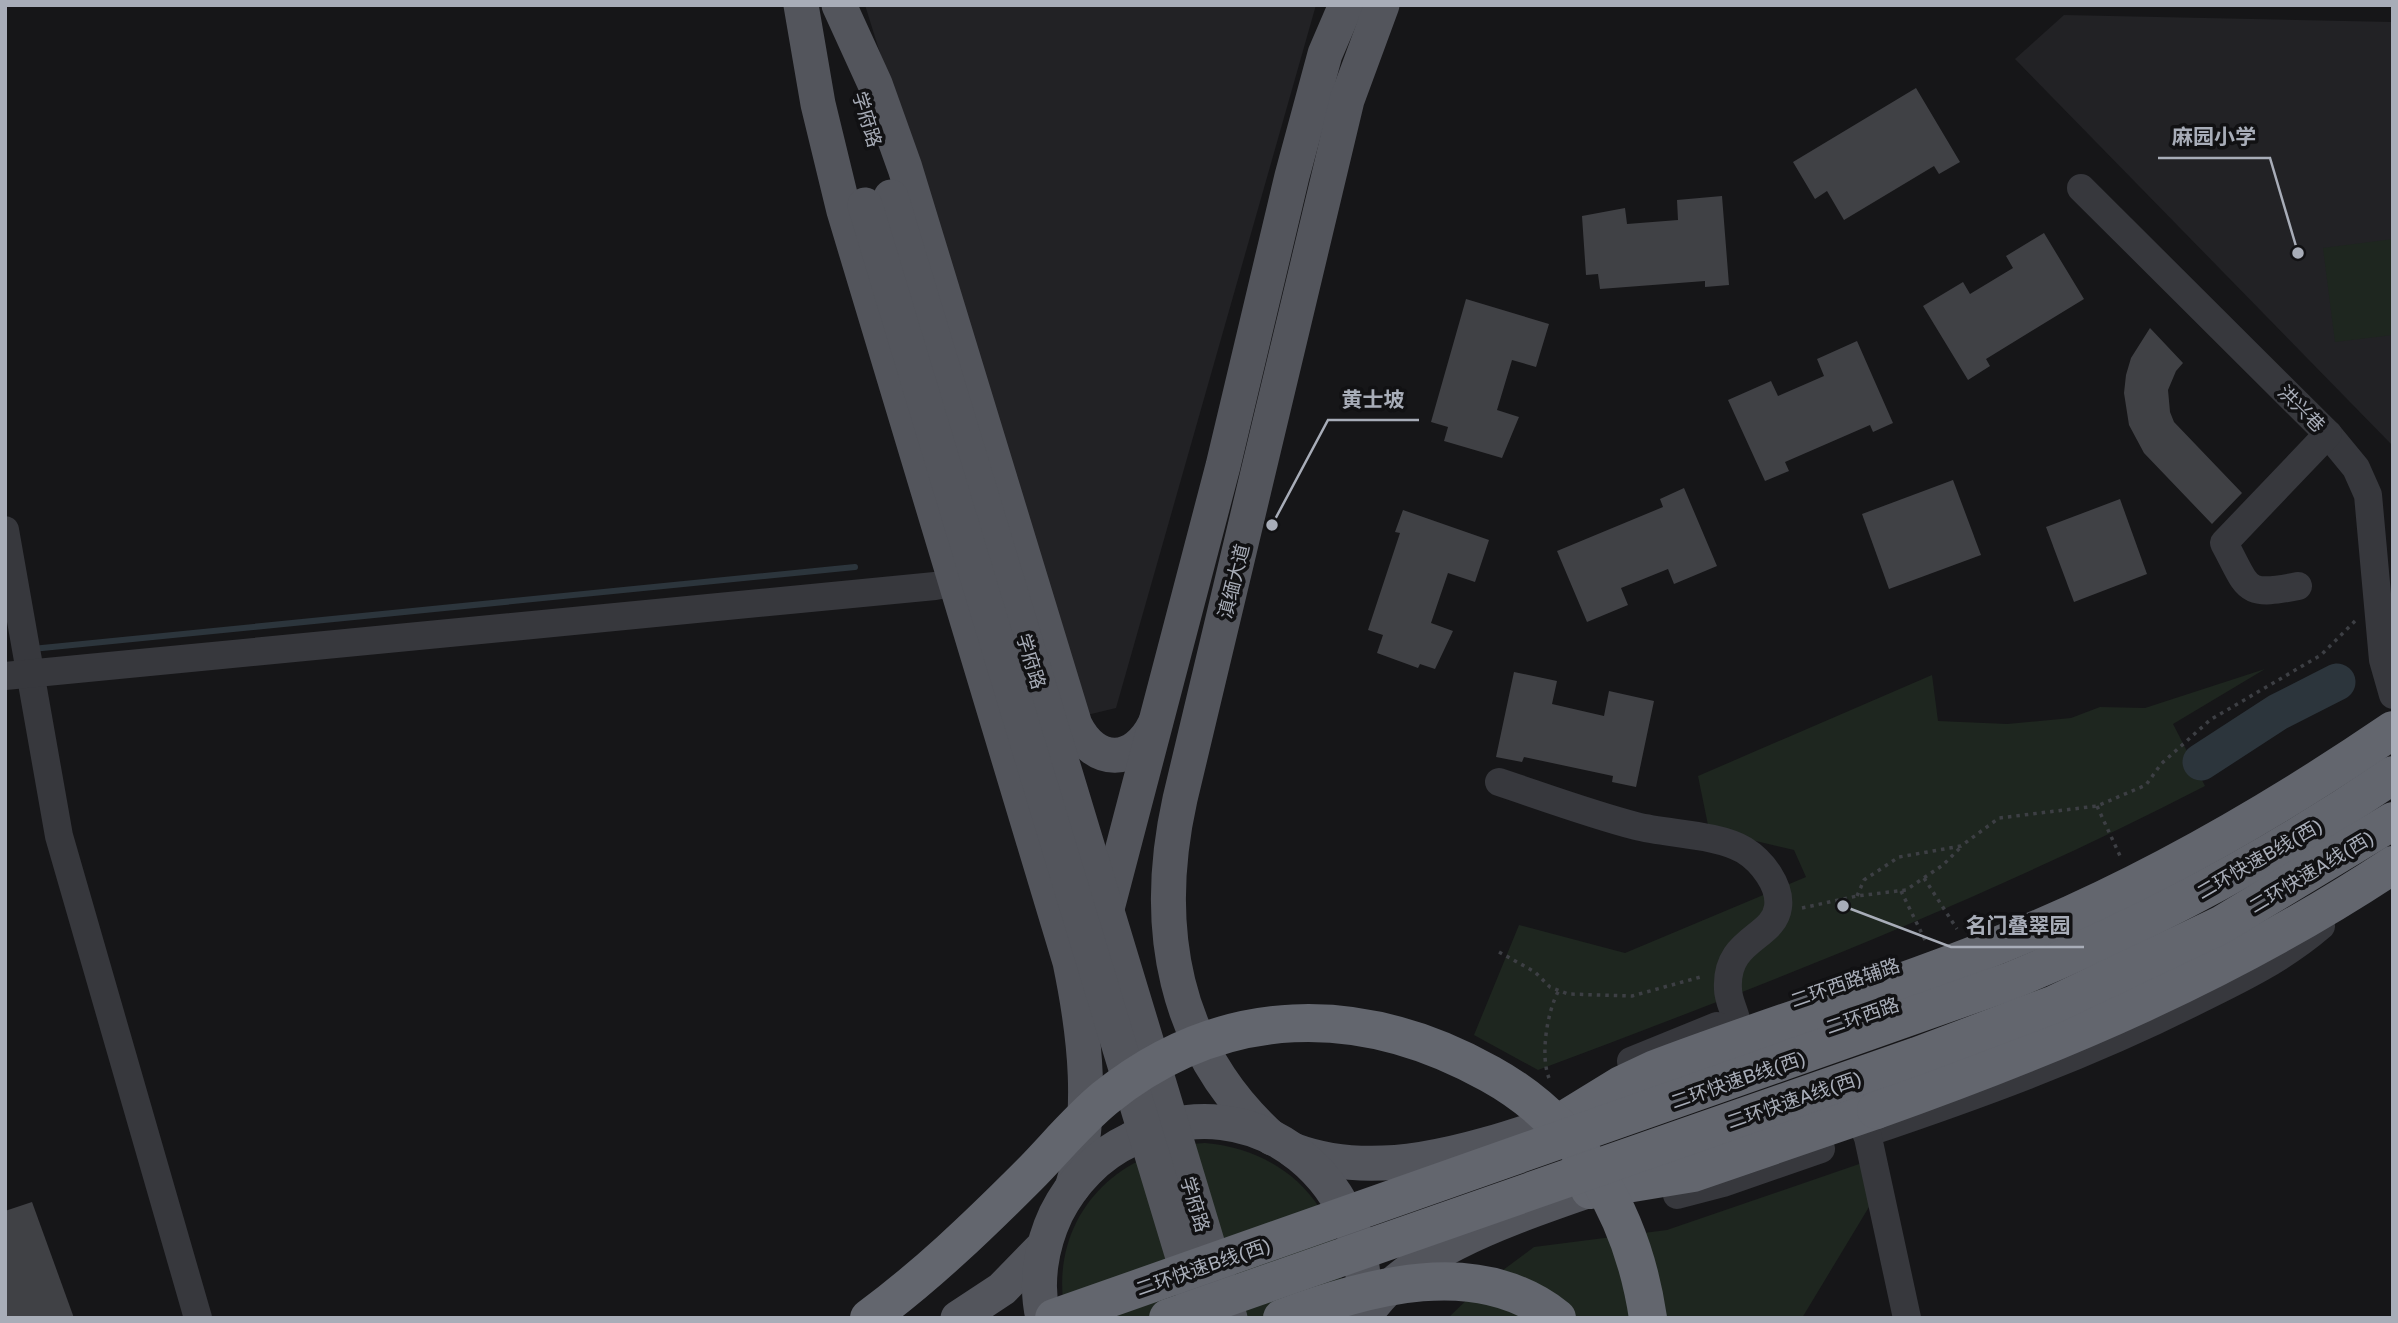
<svg xmlns="http://www.w3.org/2000/svg" width="2398" height="1323" viewBox="0 0 2398 1323" font-family="'Golos Text','Noto Sans SC',sans-serif">
  <style>
    .built { fill: #222225 }
    .green { fill: #1e261f }
    .lines { fill: none; stroke-linecap: round; stroke-linejoin: round }
    .stream { stroke: #2c353c; stroke-width: 6 }
    .river { stroke: #2c353c; stroke-width: 37 }
    .building { fill: #404145 }
    .path { stroke: #3d3f44; stroke-width: 3.5; stroke-dasharray: 3.5 5; stroke-linecap: butt }
    .minor { stroke: #37383d; stroke-width: 28 }
    .major { stroke: #53555c; stroke-width: 35 }
    .highway { stroke: #63666e; stroke-width: 38 }
    .major-bridge { stroke: #53555c; stroke-width: 35 }
    .highway-bridge { stroke: #63666e; stroke-width: 38 }
    .labels { text-anchor: middle; dominant-baseline: central; stroke-width: 7; stroke-linejoin: round; paint-order: stroke }
    .street-label { font-size: 19px; fill: #a8adb8; stroke: #111113 }
    .leader { fill: none; stroke: #a8adb8; stroke-width: 2.5 }
    .callout-dot { fill: #a8adb8; stroke: #111113; stroke-width: 2.5 }
    .callout-label { font-size: 21px; text-anchor: middle; font-weight: bold; fill: #a8adb8; stroke: #111113; stroke-width: 7; stroke-linejoin: round; paint-order: stroke }
  </style>
  <rect width="100%" height="100%" fill="#161618"/>
  <g class="built">
    <path d="M865 5H1316L1116 708 1087 715Z"/>
    <path d="M2064 15 2393 22V446L2015 59Z"/>
  </g>
  <g class="green">
    <path d="M2393 239V335L2335 342 2323 248Z"/>
    <path d="M2265 669 2173 724 2205 786C1990 897 1765 985 1538 1070L1474 1035 1519 925 1625 953 1806 877 1794 850 1709 830 1698 776 1932 675 1938 721 2007 724 2071 718 2100 707 2145 708Z"/>
    <path d="M1205 1143C1298 1151 1355 1225 1340 1318H1066C1045 1223 1112 1149 1205 1143Z"/>
    <path d="M1865 1162 1872 1202 1802 1318H1448L1479 1288 1534 1247 1667 1230Z"/>
  </g>
  <g class="lines">
    <path class="stream" d="M32 649 855 567"/>
    <path class="river" d="M2201 762 2278 712 2337 682"/>
  </g>
  <g class="building">
    <path d="M1916 88 1960 162 1939 174 1934 166 1844 220 1827 191 1815 199 1793 162Z"/>
    <path d="M1722 196 1729 285 1705 287V281L1600 289 1598 274 1586 275 1582 216 1625 208 1627 224 1678 220 1677 200Z"/>
    <path d="M2044 233 2084 299 1986 359 1990 366 1968 380 1923 306 1963 282 1970 294 2013 268 2006 256Z"/>
    <path d="M1466 299 1549 324 1536 367 1512 360 1497 410 1519 417 1502 458 1444 441 1448 427 1431 422Z"/>
    <path d="M2150 328 2183 363 2176 371 2168 390 2170 412 2174 422 2242 493 2212 524 2144 453 2129 425 2124 393 2126 375 2131 358Z"/>
    <path d="M1857 341 1893 423 1873 432 1870 425 1785 462 1789 471 1765 481 1728 400 1771 381 1778 396 1824 376 1817 359Z"/>
    <path d="M1953 480 1981 555 1889 589 1862 514Z"/>
    <path d="M1684 488 1717 566 1674 584 1668 569 1621 588 1628 605 1587 622 1557 551 1663 507 1660 499Z"/>
    <path d="M2120 499 2147 574 2074 602 2046 527Z"/>
    <path d="M1403 510 1489 540 1475 582 1448 573 1431 623 1453 631 1435 669 1420 664 1418 668 1377 653 1383 635 1368 630 1400 533 1395 532Z"/>
    <path d="M1514 672 1557 681 1552 704 1604 716 1609 691 1654 701 1636 787 1612 782 1613 776 1524 757 1522 762 1496 757Z"/>
    <path d="M32 1202 74 1318H5V1211Z"/>
  </g>
  <g class="lines">
    <g class="path">
      <path d="M2097 806 2121 858"/>
      <path d="M1924 878 1957 929"/>
      <path d="M1901 891 1926 942"/>
      <path d="M1857 896 1864 880 1899 857 1961 846 1999 818 2097 806 2146 785 2161 764 2210 720 2321 655 2355 621"/>
      <path d="M1802 908 1857 896 1906 890 1943 865 1960 848"/>
      <path d="M1499 952 1535 972 1550 987 1568 994 1632 996 1704 976"/>
      <path d="M1549 1078C1540 1056 1547 1011 1559 990"/>
    </g>
    <g class="minor">
      <path d="M2081 188 2328 434 2356 468 2368 495 2383 660 2393 695"/>
      <path d="M5 530 59 836 198 1318"/>
      <path d="M2298 586C2243 597 2249 589 2224 543L2328 434"/>
      <path d="M5 676 935 586 956 582"/>
      <path d="M1499 782C1544 797 1590 814 1636 826 1667 834 1717 834 1744 850 1762 861 1781 886 1778 907 1774 939 1725 938 1728 989 1728 999 1734 1010 1736 1019"/>
      <path d="M1631 1061 1717 1026"/>
      <path d="M1866 1133C1979 1095 2091 1054 2198 1000 2241 979 2284 958 2321 926"/>
      <path d="M1867 1133 1907 1318"/>
      <path d="M1677 1195 1723 1183 1821 1149"/>
    </g>
    <g class="major">
      <path d="M801 5 818 104 844 211 1070 962C1085 1034 1095 1116 1072 1188"/>
      <path d="M839 5 875 84 905 168 1075 725C1095 766 1135 765 1155 724"/>
      <path d="M1104 920 1223 466 1292 176 1325 54 1346 5"/>
      <path d="M1272 1138C1172 1048 1152 925 1180 799L1347 100 1382 5"/>
      <path d="M1293 1150C1375 1181 1468 1152 1548 1125"/>
      <path d="M958 1318 1002 1289 1044 1246"/>
      <path d="M1043 1318C1035 1283 1041 1246 1056 1214 1072 1182 1098 1155 1130 1140 1256 1077 1380 1185 1362 1318"/>
      <path d="M1364 1318C1405 1249 1526 1213 1598 1187"/>
    </g>
    <g class="highway">
      <path d="M1564 1120 1621 1085 1655 1069C1778 1022 1906 985 2028 933 2157 879 2277 809 2393 730"/>
      <path d="M1590 1190 1693 1173 1876 1110"/>
    </g>
    <g class="major-bridge">
      <path d="M891 197 1230 1318"/>
      <path d="M865 205 1195 1297"/>
    </g>
    <g class="highway-bridge">
      <path d="M1876 1110C2059 1045 2230 973 2393 865"/>
      <path d="M869 1318C926 1276 977 1227 1027 1177 1053 1151 1076 1122 1105 1098 1223 1003 1361 1002 1490 1074 1582 1125 1633 1216 1648 1318"/>
      <path d="M1054 1318 2008 982C2144 926 2272 858 2393 775"/>
      <path d="M1168 1318 1917 1056 2055 1004 2221 925 2393 821"/>
      <path d="M1282 1318C1368 1287 1477 1254 1557 1318"/>
    </g>
  </g>
  <g class="labels">
    <g class="street-label">
      <text transform="translate(868 119) rotate(73)">学府路</text>
      <text transform="translate(2302 408) rotate(45)">洪兴巷</text>
      <text transform="translate(1233 581) rotate(-76)">滇缅大道</text>
      <text transform="translate(1032 661) rotate(73)">学府路</text>
      <text transform="translate(2259 858) rotate(-30)">二环快速B线(西)</text>
      <text transform="translate(2311 871) rotate(-31)">二环快速A线(西)</text>
      <text transform="translate(1845 982) rotate(-19)">二环西路辅路</text>
      <text transform="translate(1862 1015) rotate(-19)">二环西路</text>
      <text transform="translate(1738 1079) rotate(-19)">二环快速B线(西)</text>
      <text transform="translate(1794 1099) rotate(-19)">二环快速A线(西)</text>
      <text transform="translate(1196 1204) rotate(73)">学府路</text>
      <text transform="translate(1203 1266) rotate(-19)">二环快速B线(西)</text>
    </g>
  </g>
  <path class="leader" d="M2298 253L2270 158H2158M1272 525L1328 420H1419M1843 906L1951 947H2084"/>
  <g class="callout-dot">
    <circle cx="2298" cy="253" r="7"/>
    <circle cx="1272" cy="525" r="7"/>
    <circle cx="1843" cy="906" r="7"/>
  </g>
  <g class="callout-label">
    <text x="2214" y="144">麻园小学</text>
    <text x="1373" y="407">黄士坡</text>
    <text x="2018" y="933">名门叠翠园</text>
  </g>
  <rect width="2398" height="1323" fill="none" stroke="#a8adb8" stroke-width="14"/>
</svg>
